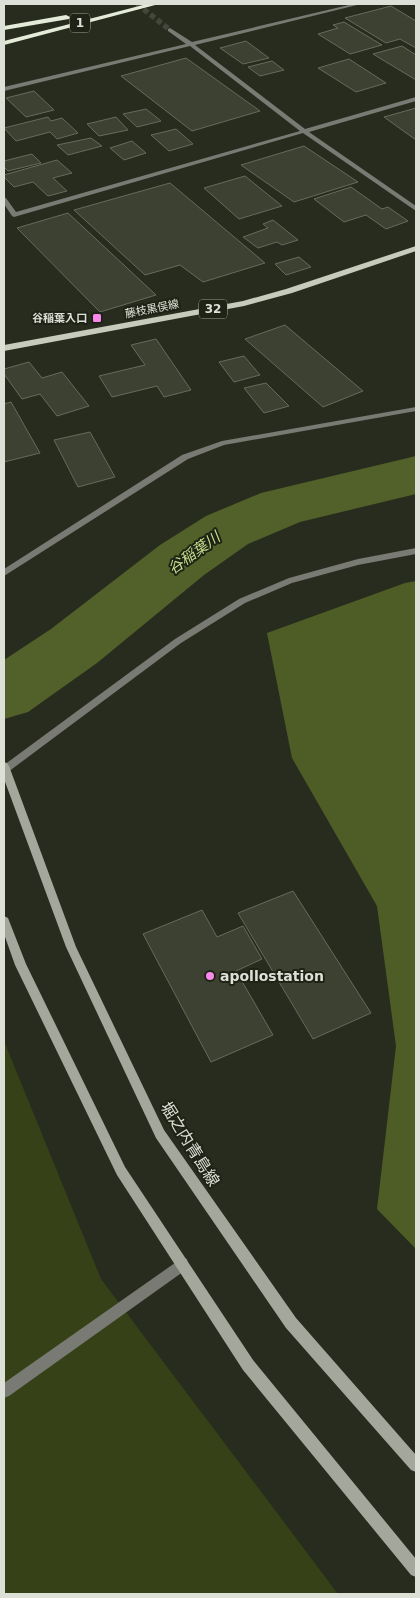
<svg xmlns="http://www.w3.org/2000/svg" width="420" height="1598" viewBox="0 0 420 1598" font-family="'DejaVu Sans','Noto Sans JP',sans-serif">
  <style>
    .green { fill: #364117 }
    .forest { fill: #4e5d26 }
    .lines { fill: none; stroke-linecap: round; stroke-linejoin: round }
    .river { fill: #52602a; fill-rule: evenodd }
    .building { fill: #3c4132; stroke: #666b5b }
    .street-tunnel { stroke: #43473a; stroke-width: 5.5; stroke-dasharray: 5.5 3; stroke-linecap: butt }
    .street { fill: #787a73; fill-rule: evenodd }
    .secondary { fill: #a4a89c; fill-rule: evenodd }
    .primary { fill: #c6cbbb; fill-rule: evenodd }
    .highway { fill: #e4ebd8; fill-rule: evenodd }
    .poi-dot { fill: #f888ea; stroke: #1f2315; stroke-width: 2 }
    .labels { text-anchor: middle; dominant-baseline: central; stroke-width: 4; stroke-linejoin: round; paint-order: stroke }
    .far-street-label { font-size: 11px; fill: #dde0d7; stroke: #1f2315 }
    .far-poi-label { font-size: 11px; font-weight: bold; fill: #dde0d7; stroke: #1f2315; text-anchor: end }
    .shield { fill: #1f2315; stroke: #a4a79d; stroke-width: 1 }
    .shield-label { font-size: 12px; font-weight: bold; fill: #dde0d7 }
    .poi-label { font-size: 14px; font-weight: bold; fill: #dde0d7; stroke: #1f2315; text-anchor: start }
    .water-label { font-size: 15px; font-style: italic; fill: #c7df8c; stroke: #1f2315 }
    .near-street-label { font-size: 16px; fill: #dde0d7; stroke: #1f2315 }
  </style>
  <rect width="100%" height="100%" fill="#282c1e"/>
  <path class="green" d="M4 1041 101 1279 338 1594H4Z"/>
  <path class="forest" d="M416 581V1249L377 1209 396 1046 377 906 292 758 267 633 405 583Z"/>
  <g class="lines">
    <path class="river" d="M416 456V494L300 522 248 544 204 575 97 663 28 712 4 719V660L51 629 160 545 206 516 261 493Z"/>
  </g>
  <g class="building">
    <path d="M391 6 416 21V48L400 39 386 43 345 18Z"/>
    <path d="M344 22 382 45 350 54 318 34 338 28 333 25Z"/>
    <path d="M246 41 269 58 243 64 220 48Z"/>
    <path d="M402 46 416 55V80L373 54Z"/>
    <path d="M186 58 260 111 192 131 121 76Z"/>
    <path d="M349 59 386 83 356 92 318 68Z"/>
    <path d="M272 61 284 70 260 76 248 67Z"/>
    <path d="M34 91 54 110 26 117 6 98Z"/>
    <path d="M416 108V140L384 117Z"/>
    <path d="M146 109 161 121 137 127 123 114Z"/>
    <path d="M48 117 51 121 62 118 78 133 57 139 50 132 16 141 4 128Z"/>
    <path d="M116 117 128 130 99 136 87 124Z"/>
    <path d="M176 129 193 144 169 151 151 135Z"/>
    <path d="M91 138 102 146 68 155 57 145Z"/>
    <path d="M132 141 146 153 124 160 110 148Z"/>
    <path d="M304 146 358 182 294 202 241 165Z"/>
    <path d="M32 154 41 163 8 171 4 167V161Z"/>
    <path d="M57 160 72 173 53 178 67 191 48 196 33 182 14 187 4 177V175Z"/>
    <path d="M245 176 282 206 239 219 204 188Z"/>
    <path d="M170 183 265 263 203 282 180 265 145 275 74 210Z"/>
    <path d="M351 187 382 209 388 207 408 221 386 229 366 215 344 222 314 199Z"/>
    <path d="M68 213 156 295 100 312 17 228Z"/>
    <path d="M273 220 298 240 282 245 277 242 258 248 243 237 268 228 263 224Z"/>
    <path d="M299 257 311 267 286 275 275 264Z"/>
    <path d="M285 325 363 391 323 407 245 339Z"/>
    <path d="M156 339 191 390 164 397 157 386 112 397 99 376 145 365 131 345Z"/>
    <path d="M244 356 260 375 234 382 219 362Z"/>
    <path d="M29 362 42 378 62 372 89 406 57 416 40 394 22 399 4 374V369Z"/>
    <path d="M266 383 289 406 264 413 244 388Z"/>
    <path d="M11 402 40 453 4 462V404Z"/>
    <path d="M90 432 115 477 78 487 54 440Z"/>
    <path d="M293 891 371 1013 313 1039 238 913Z"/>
    <path d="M202 910 217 937 243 926 262 959 236 971 273 1035 211 1062 143 934Z"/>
  </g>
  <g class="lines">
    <path class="street-tunnel" d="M137 4 170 30"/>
    <g class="street">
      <path d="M353 4H361L195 45 305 129 416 97V101L309 132 416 206V211L303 133 14 217 12 216 4 204V197L6 198 16 212 300 131 190 46 4 91V87L186 44 168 31V29L170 28 192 42Z"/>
      <path d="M416 407V411L224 445 188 459 4 576V569L182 455 222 441Z"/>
      <path d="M416 548V554L358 565 292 583 245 603 181 643 8 772H4V765L175 639 239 599 289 578 358 559Z"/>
      <path d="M182 1258 187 1259 188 1264 187 1269 9 1396 4 1398V1383Z"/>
    </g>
    <g class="secondary">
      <path d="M4 762 7 763 9 766 76 947 164 1130 296 1318 416 1455V1472L411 1470 286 1328 156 1138 66 947 4 779Z"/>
      <path d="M4 916 8 918 26 964 125 1167 253 1360 416 1559V1577L411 1575 243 1370 117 1175 15 965 4 934Z"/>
    </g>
    <path class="primary" d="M416 246V251L292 293 244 306 4 351V345L243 301 286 289Z"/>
    <g class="highway">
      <path d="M147 4H159L4 45V41Z"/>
      <path d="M66 15 70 17 69 19 4 30V26Z"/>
    </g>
  </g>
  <g class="poi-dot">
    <rect x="92" y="313" width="10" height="10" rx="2.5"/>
    <circle cx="210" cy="976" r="5"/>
  </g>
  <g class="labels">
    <g class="far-street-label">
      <text transform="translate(152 309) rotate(-11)">藤枝黒俣線</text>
    </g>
    <g class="far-poi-label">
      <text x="87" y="318">谷稲葉入口</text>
    </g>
    <g class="shield">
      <rect x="70" y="13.5" width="20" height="19" rx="4"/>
      <rect x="199" y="299.5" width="28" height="19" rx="4"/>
    </g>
    <g class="shield-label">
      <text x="80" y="23">1</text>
      <text x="213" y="309">32</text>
    </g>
    <g class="poi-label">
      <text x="220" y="976">apollostation</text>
    </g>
    <g class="water-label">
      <text transform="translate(194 553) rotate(-36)">谷稲葉川</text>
    </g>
    <g class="near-street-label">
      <text transform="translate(190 1144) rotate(58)">堀之内青島線</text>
    </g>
  </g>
  <rect width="420" height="1598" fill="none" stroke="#dde0d7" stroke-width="10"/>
</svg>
